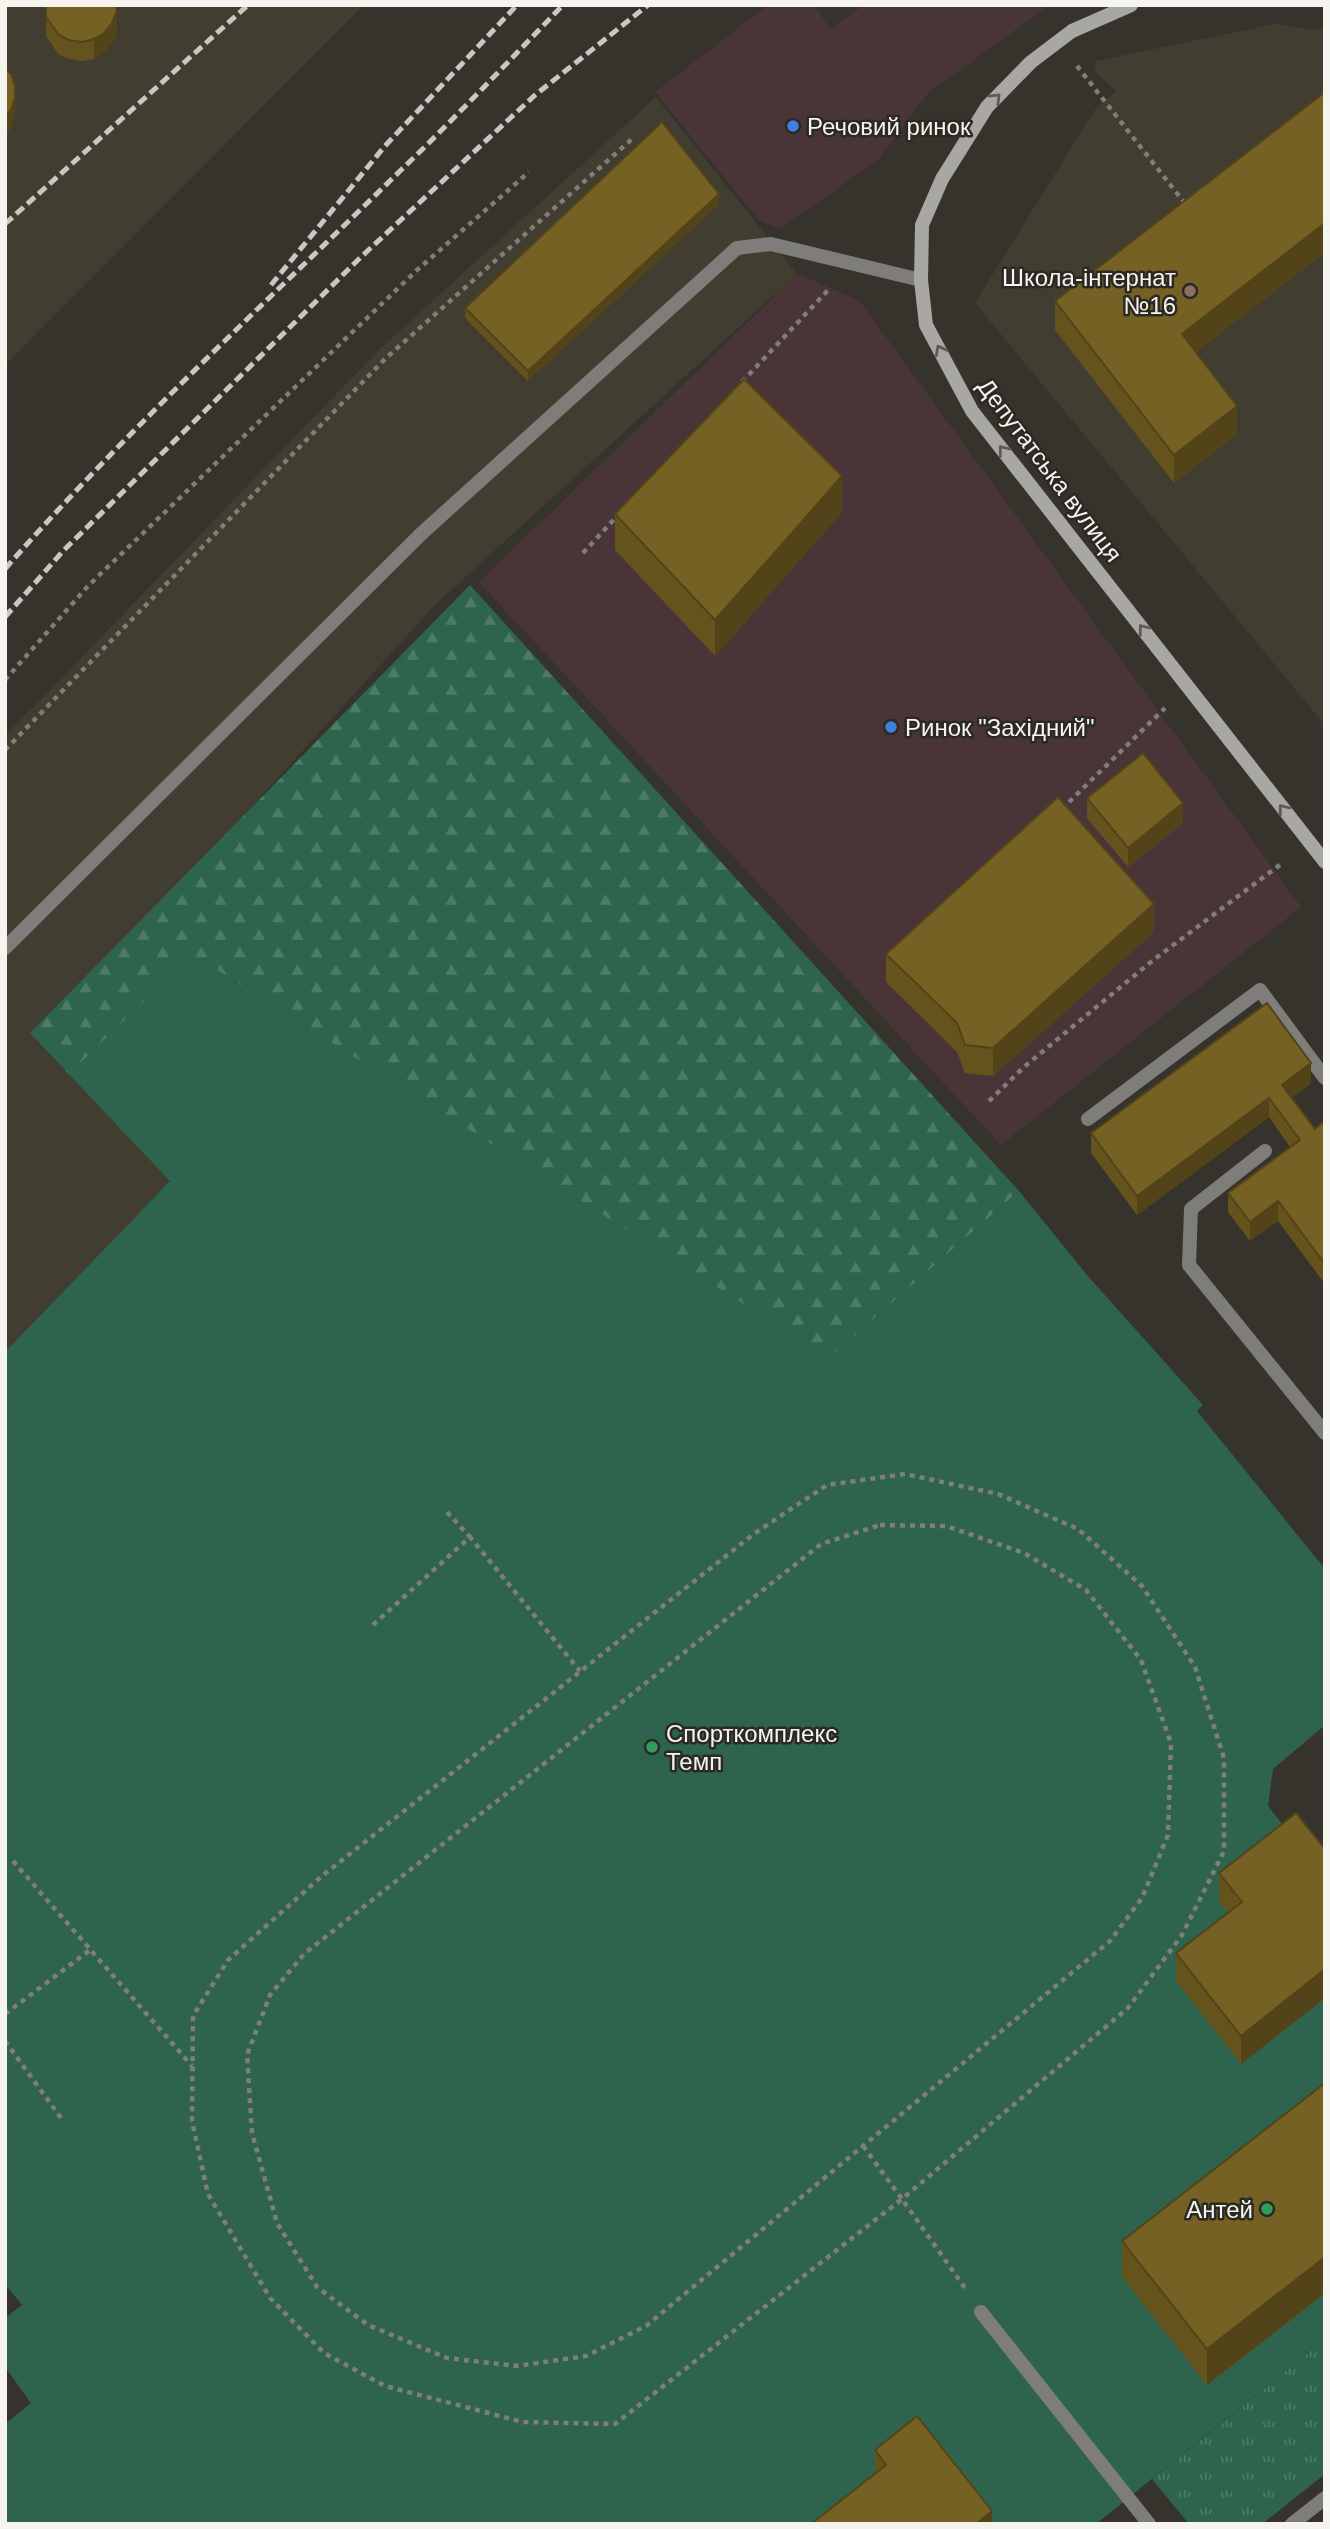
<svg xmlns="http://www.w3.org/2000/svg" width="1330" height="2529" viewBox="0 0 1330 2529" font-family="Helvetica,sans-serif">
  <style>
    .commercial { fill: #493538 }
    .built { fill: #423d31 }
    .grass { fill: url(#grass-tufts) }
    .forest { fill: url(#forest-firs) }
    .pitch { fill: #2e644d }
    .lines { fill: none; stroke-linecap: round; stroke-linejoin: round }
    .path { stroke: #807e78; stroke-width: 4.5; stroke-dasharray: 5 5; stroke-linecap: butt }
    .service { stroke: #7f7d7a; stroke-width: 14 }
    .minor { stroke: #7f7d7a; stroke-width: 14 }
    .secondary { stroke: #a9a7a2; stroke-width: 14 }
    .rail { stroke: #c8c7c2; stroke-width: 5; stroke-dasharray: 10 5; stroke-linecap: butt }
    .wall { fill: #65531e }
    .shaded-wall { fill: #524418 }
    .building { fill: #756123; stroke: #524418; stroke-width: 2 }
    .oneway { stroke: #5e5b56 }
    .shop-dot { fill: #3f7fe0; stroke: #2c2923; stroke-width: 2.5 }
    .education-dot { fill: #8d6e63; stroke: #2c2923; stroke-width: 2.5 }
    .leisure-dot { fill: #2e9e5b; stroke: #2c2923; stroke-width: 2.5 }
    .labels { text-anchor: middle; dominant-baseline: central; stroke-width: 5; stroke-linejoin: round; paint-order: stroke }
    .poi-label { font-size: 24px; fill: #f5f4ef; stroke: #2c2923; text-anchor: start }
    .street-label { font-size: 24px; fill: #f5f4ef; stroke: #2c2923 }
  </style>
  <defs>
    <pattern id="grass-tufts" width="24" height="20" patternUnits="userSpaceOnUse" patternTransform="scale(1.75)"><rect width="24" height="20" fill="#2e644d"/><path d="M3 7l-1-3M5 7V3M7 7l1-3M15 17l-1-3M17 17v-4M19 17l1-3" fill="none" stroke="#4d7b67"/></pattern>
    <pattern id="forest-firs" width="22" height="20" patternUnits="userSpaceOnUse" patternTransform="scale(1.75)"><rect width="22" height="20" fill="#2e644d"/><path d="M5 1l3.5 6h-7zM16 11l3.5 6h-7z" fill="#4d7b67"/></pattern>
  </defs>
  <rect width="100%" height="100%" fill="#36332d"/>
  <g class="commercial">
    <path d="M768 5H814L830 29 864 5H1050L928 93 878 160 779 230 758 219 655 92Z"/>
    <path d="M797 274 859 300 1301 907 1001 1145 479 582Z"/>
  </g>
  <g class="built">
    <path d="M5 5H364L5 365Z"/>
    <path d="M1275 24 1325 31V725L975 303 1094 111 1116 91 1095 72 1096 61Z"/>
    <path d="M656 97 797 274 434 606 200 864 30 1033 170 1181 5 1352V736L381 348Z"/>
  </g>
  <path class="grass" d="M1325 2339V2474L1262 2524H1189L1152 2479Z"/>
  <path class="forest" d="M470 585 1019 1191 545 1609 170 1181 30 1033Z"/>
  <path class="pitch" d="M192 954 829 1358 1019 1191 1087 1275 1203 1405 1197 1411 1325 1569V1725L1273 1769 1268 1806 1325 1878V2339L1096 2524H5V2424L31 2403 5 2367V2318L22 2305 5 2284V1352L170 1181 69 1074Z"/>
  <g class="lines">
    <g class="path">
      <path d="M1077 66 1187 206"/>
      <path d="M742 382 830 288"/>
      <path d="M583 553 619 514"/>
      <path d="M5 680 89 585 416 271 529 172"/>
      <path d="M5 750 386 358 632 139"/>
      <path d="M1069 802 1165 708"/>
      <path d="M989 1101 1024 1067 1152 961 1281 864"/>
      <path d="M447 1512 470 1537"/>
      <path d="M880 1525 946 1526 1024 1553 1086 1590 1141 1660 1171 1743 1168 1835 1142 1898 1110 1941 646 2326 586 2356 517 2366 447 2358 368 2325 317 2287 277 2223 252 2133 247 2055 270 1995 304 1954 821 1544Z"/>
      <path d="M373 1625 470 1537 580 1671"/>
      <path d="M13 1861 192 2066"/>
      <path d="M5 2014 90 1950"/>
      <path d="M5 2041 61 2118"/>
      <path d="M863 2146 902 2199 1128 2008 1182 1935 1224 1851V1758L1195 1667 1142 1586 1078 1529 998 1494 905 1474 827 1485 755 1533 322 1876 228 1960 193 2016 192 2121 208 2194 270 2298 324 2353 385 2386 523 2422 615 2424 902 2199 967 2291"/>
    </g>
    <g class="service">
      <path d="M5 948 421 534 737 248 771 244 921 280"/>
      <path d="M1088 1119 1260 990 1325 1078"/>
      <path d="M1265 1151 1191 1209 1189 1265 1325 1433"/>
      <path d="M981 2312 1149 2524"/>
    </g>
    <path class="minor" d="M1292 2524 1325 2498"/>
    <path class="secondary" d="M1131 5 1072 31 1031 62 987 107 942 179 922 225 921 280 926 325 972 411 1325 862"/>
    <g class="rail">
      <path d="M5 224 248 5"/>
      <path d="M271 285 385 146 517 5"/>
      <path d="M5 569C128 428 267 302 400 171 456 117 509 61 563 5"/>
      <path d="M5 617 64 550 361 257 534 96 648 5"/>
    </g>
  </g>
  <g class="wall">
    <path d="M46 5 117 31 112 43 104 52 94 59 82 61 69 59 59 55 46 36Z"/>
    <path d="M1325 92V252L1196 352 1237 434 1174 483 1055 330V301Z"/>
    <path d="M719 204 528 381 465 318V308Z"/>
    <path d="M842 512 715 656 615 550V514Z"/>
    <path d="M1087 798 1183 823 1128 867 1087 818Z"/>
    <path d="M1154 932 993 1076 965 1073 957 1052 886 982V954Z"/>
    <path d="M1311 1083 1291 1098 1315 1129 1325 1126V1284L1278 1221 1250 1241 1228 1212V1193L1290 1147 1269 1117 1137 1215 1091 1153V1133Z"/>
    <path d="M1325 1849V1998L1241 2064 1176 1981V1953L1228 1913 1219 1901V1873Z"/>
    <path d="M1325 2083V2293L1207 2385 1122 2277V2241Z"/>
    <path d="M875 2450 992 2524 877 2472 875 2469Z"/>
  </g>
  <g class="shaded-wall">
    <path d="M117 11V31L112 43 104 52 94 59V39Z"/>
    <path d="M15 98V118L11 129 5 137V117Z"/>
    <path d="M719 194V204L528 381V371Z"/>
    <path d="M1325 223V252L1182 363V334Z"/>
    <path d="M1237 406V434L1174 483V455Z"/>
    <path d="M842 476V512L715 656V620Z"/>
    <path d="M1183 803V823L1128 867V848Z"/>
    <path d="M1154 904V932L993 1076V1048Z"/>
    <path d="M1311 1063V1083L1282 1105V1085Z"/>
    <path d="M1269 1098V1117L1137 1215V1196Z"/>
    <path d="M1278 1201V1221L1250 1241V1222Z"/>
    <path d="M1325 1969V1998L1241 2064V2036Z"/>
    <path d="M1325 2257V2293L1207 2385V2349Z"/>
    <path d="M992 2511V2524H976Z"/>
  </g>
  <g class="building">
    <path d="M46 5H116L117 11 112 23 104 33 94 39 82 42 69 40 59 35 46 17Z"/>
    <path d="M5 69 11 74 15 86V98L11 110 5 117Z"/>
    <path d="M1325 92V223L1182 334 1237 406 1174 455 1055 301Z"/>
    <path d="M662 122 719 194 528 371 465 308Z"/>
    <path d="M744 379 842 476 715 620 615 514Z"/>
    <path d="M1143 753 1183 803 1128 848 1087 798Z"/>
    <path d="M1058 797 1154 904 993 1048 965 1045 957 1023 886 954Z"/>
    <path d="M1267 1003 1311 1063 1282 1085 1315 1129 1322 1123 1325 1126V1264L1278 1201 1250 1222 1228 1193 1300 1140 1269 1098 1137 1196 1091 1133Z"/>
    <path d="M1296 1813 1325 1849V1969L1241 2036 1176 1953 1242 1902 1219 1873Z"/>
    <path d="M1325 2083V2257L1207 2349 1122 2241Z"/>
    <path d="M917 2416 992 2511 976 2524H811L886 2465 875 2450Z"/>
  </g>
  <defs><path id="oneway-chevron" d="M-2-3.5L2.5 0L-2 3.5" fill="none" stroke-width="1.6" stroke-linecap="round" stroke-linejoin="round" transform="scale(1.75)"/></defs>
  <g class="oneway">
    <use href="#oneway-chevron" transform="translate(996 98) rotate(-45)"/>
    <use href="#oneway-chevron" transform="translate(940 350) rotate(-118)"/>
    <use href="#oneway-chevron" transform="translate(1003 450) rotate(-128)"/>
    <use href="#oneway-chevron" transform="translate(1143 629) rotate(-128)"/>
    <use href="#oneway-chevron" transform="translate(1283 809) rotate(-128)"/>
  </g>
  <g class="shop-dot">
    <circle cx="793" cy="126" r="7"/>
    <circle cx="891" cy="727" r="7"/>
  </g>
  <circle class="education-dot" cx="1190" cy="291" r="7"/>
  <g class="leisure-dot">
    <circle cx="652" cy="1747" r="7"/>
    <circle cx="1267" cy="2209" r="7"/>
  </g>
  <g class="labels">
    <g class="poi-label">
      <text x="807" y="126">Речовий ринок</text>
      <text x="1176" y="277" text-anchor="end">Школа-інтернат<tspan x="1176" dy="28">№16</tspan></text>
      <text x="905" y="727">Ринок "Західний"</text>
      <text x="666" y="1733">Спорткомплекс<tspan x="666" dy="28">Темп</tspan></text>
      <text x="1253" y="2209" text-anchor="end">Антей</text>
    </g>
    <g class="street-label">
      <text transform="translate(1050 470) rotate(53)">Депутатська вулиця</text>
    </g>
  </g>
  <rect width="1330" height="2529" fill="none" stroke="#f5f4ef" stroke-width="14"/>
</svg>
